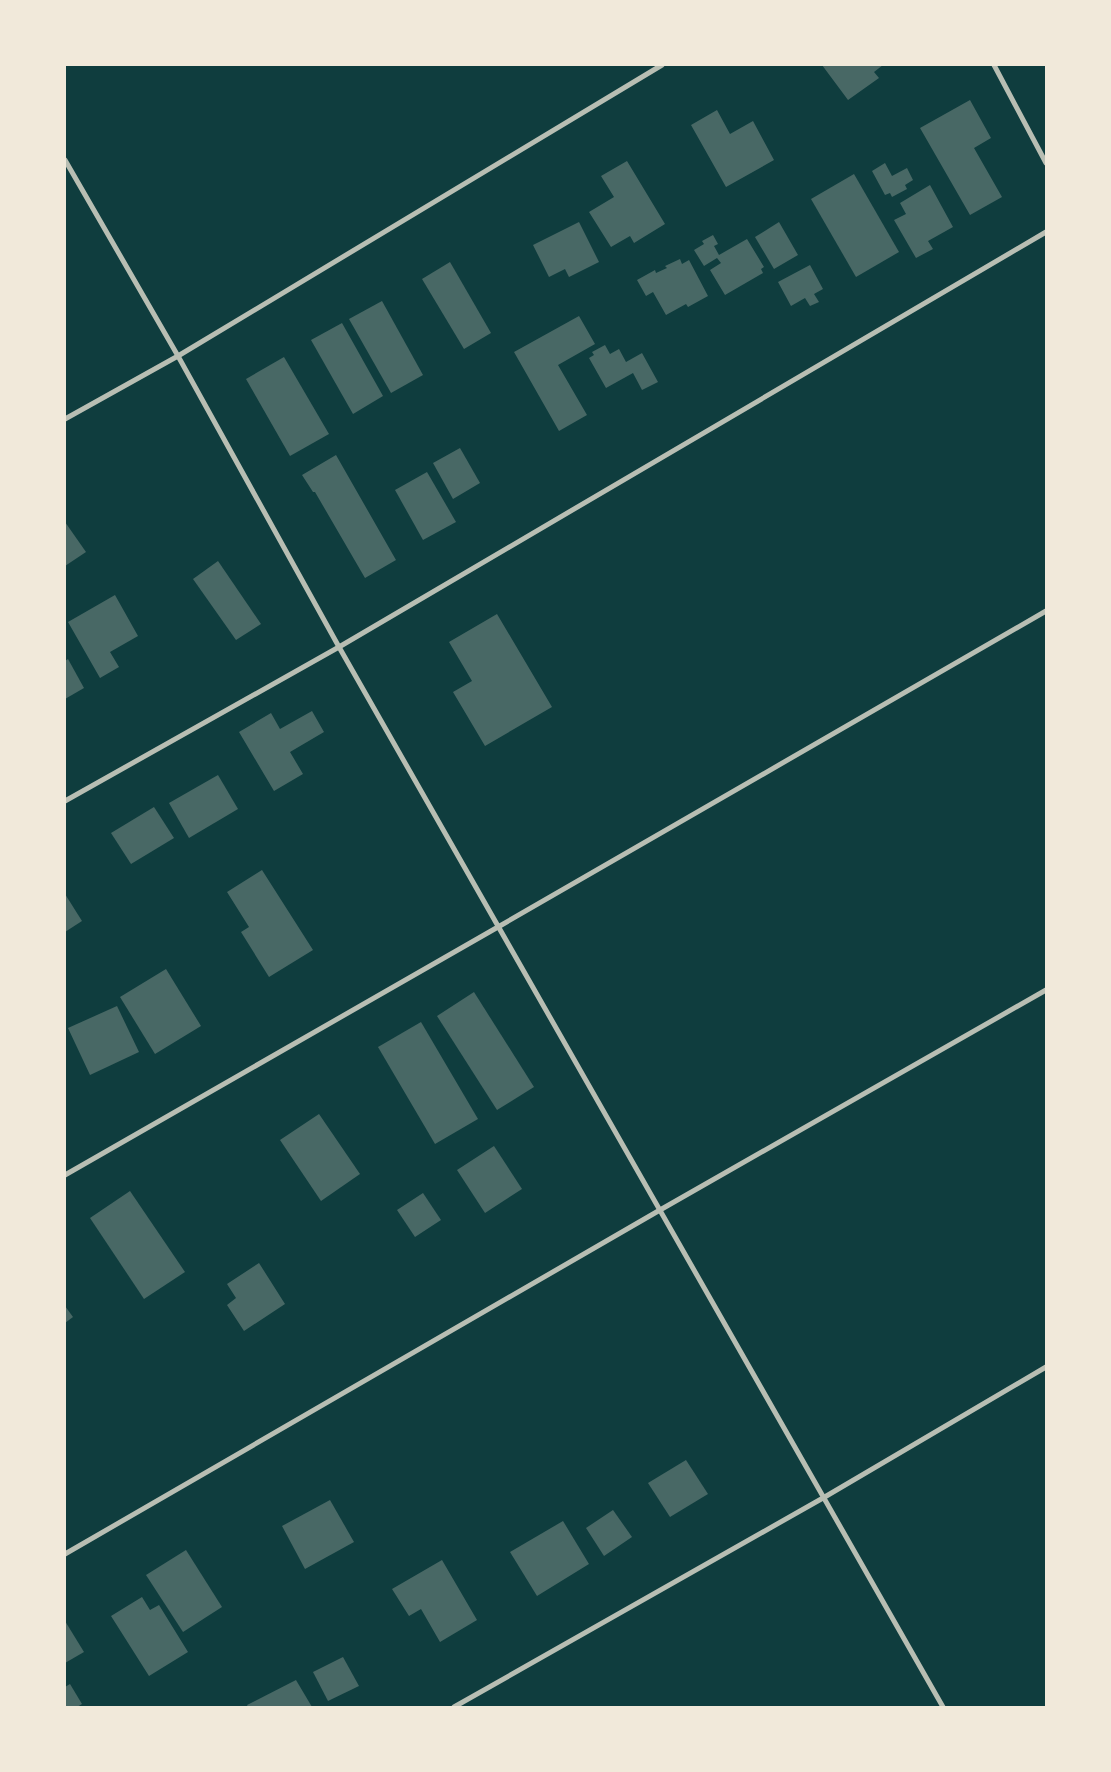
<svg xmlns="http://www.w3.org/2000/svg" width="1111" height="1772" viewBox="0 0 1111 1772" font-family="'Alegreya Sans',sans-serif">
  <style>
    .building { fill: #486865 }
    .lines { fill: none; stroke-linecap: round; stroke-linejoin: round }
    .minor { stroke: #b8beb3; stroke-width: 5 }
  </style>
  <rect width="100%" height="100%" fill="#0f3d3e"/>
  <g class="building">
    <path d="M822 65H883L874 72 879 78 848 100Z"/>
    <path d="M970 100 991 138 974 148 1002 197 970 215 920 128Z"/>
    <path d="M717 110 730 134 753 121 774 160 726 187 691 125Z"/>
    <path d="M627 161 665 224 634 243 630 236 611 247 589 212 614 197 601 176Z"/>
    <path d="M885 163 892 176 907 168 913 180 905 185 907 189 892 197 890 193 885 195 872 171Z"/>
    <path d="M854 174 899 252 856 277 811 199Z"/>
    <path d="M930 185 953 227 928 241 933 249 916 258 894 220 906 214 900 203Z"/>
    <path d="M579 222 599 262 569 277 565 269 549 277 533 245Z"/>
    <path d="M779 222 798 255 774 269 755 237Z"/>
    <path d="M713 235 718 244 714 246 719 255 747 239 764 267 761 269 763 273 725 295 710 270 721 263 717 258 704 266 694 250 704 244 702 241Z"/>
    <path d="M680 259 682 264 689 260 708 296 688 307 686 304 666 315 653 292 646 296 637 280 655 270 656 273 667 268 665 266Z"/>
    <path d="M450 262 491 333 464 349 422 279Z"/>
    <path d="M810 265 823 289 814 294 819 302 810 306 805 298 791 306 778 282Z"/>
    <path d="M382 301 423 375 391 393 349 319Z"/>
    <path d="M579 316 595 344 558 365 587 415 559 431 514 352Z"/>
    <path d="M342 323 383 396 353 414 311 340Z"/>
    <path d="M605 345 610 354 619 349 626 362 642 353 658 382 642 390 633 373 606 388 589 358 594 355 592 352Z"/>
    <path d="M284 357 329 434 290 456 246 379Z"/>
    <path d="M460 448 480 483 453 499 433 463Z"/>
    <path d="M336 455 396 560 365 578 315 492H313L302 475Z"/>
    <path d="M427 472 456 522 423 540 395 490Z"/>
    <path d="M65 522 86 552 65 566Z"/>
    <path d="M218 561 261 624 236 640 193 579Z"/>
    <path d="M115 595 138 636 110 652 119 667 100 678 68 622Z"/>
    <path d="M497 614 552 707 485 746 453 692 472 681 449 642Z"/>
    <path d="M68 659 84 688 65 699V661Z"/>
    <path d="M312 711 324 732 290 752 303 774 274 791 239 732 271 713 280 729Z"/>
    <path d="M218 775 238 809 189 838 169 803Z"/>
    <path d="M154 807 174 838 131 864 111 833Z"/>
    <path d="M262 870 313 950 269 977 241 932 249 927 227 892Z"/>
    <path d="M65 894 82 921 65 932Z"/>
    <path d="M166 969 201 1026 155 1054 120 997Z"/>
    <path d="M474 992 534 1087 497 1110 437 1016Z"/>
    <path d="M117 1006 139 1052 90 1075 68 1028Z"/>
    <path d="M421 1022 478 1119 435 1144 378 1047Z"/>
    <path d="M319 1114 360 1174 321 1201 280 1140Z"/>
    <path d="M494 1146 522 1189 485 1213 457 1170Z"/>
    <path d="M130 1191 185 1272 144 1299 90 1218Z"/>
    <path d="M423 1193 441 1220 415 1237 397 1210Z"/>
    <path d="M259 1263 285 1304 244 1331 227 1305 236 1298 227 1284Z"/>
    <path d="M65 1306 73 1317 65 1323Z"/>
    <path d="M686 1460 708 1494 670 1517 648 1483Z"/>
    <path d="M330 1500 354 1542 305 1569 282 1526Z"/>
    <path d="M613 1510 632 1537 604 1556 586 1528Z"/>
    <path d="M563 1521 589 1564 537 1596 510 1552Z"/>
    <path d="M186 1550 222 1607 183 1632 146 1575Z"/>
    <path d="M442 1560 477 1620 440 1642 421 1609 409 1616 392 1589Z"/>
    <path d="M142 1597 150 1610 159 1605 188 1652 149 1676 111 1616Z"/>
    <path d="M65 1621 84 1652 65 1663Z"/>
    <path d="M343 1657 359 1686 328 1701 313 1672Z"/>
    <path d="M296 1680 312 1707H248L247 1705Z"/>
    <path d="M70 1684 82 1704 77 1707H65V1687Z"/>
  </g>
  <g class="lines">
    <g class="minor">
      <path d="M994 65 1046 163"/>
      <path d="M65 160 178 356 339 647 943 1707"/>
      <path d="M65 419 178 356 662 65"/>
      <path d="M65 801 339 647 1046 232"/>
      <path d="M65 1175 498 927 1046 611"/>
      <path d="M65 1554 660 1210 1046 990"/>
      <path d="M454 1707 823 1498 1046 1367"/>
    </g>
  </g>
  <rect width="1111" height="1772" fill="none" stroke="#f1e9da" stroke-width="132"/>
</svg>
